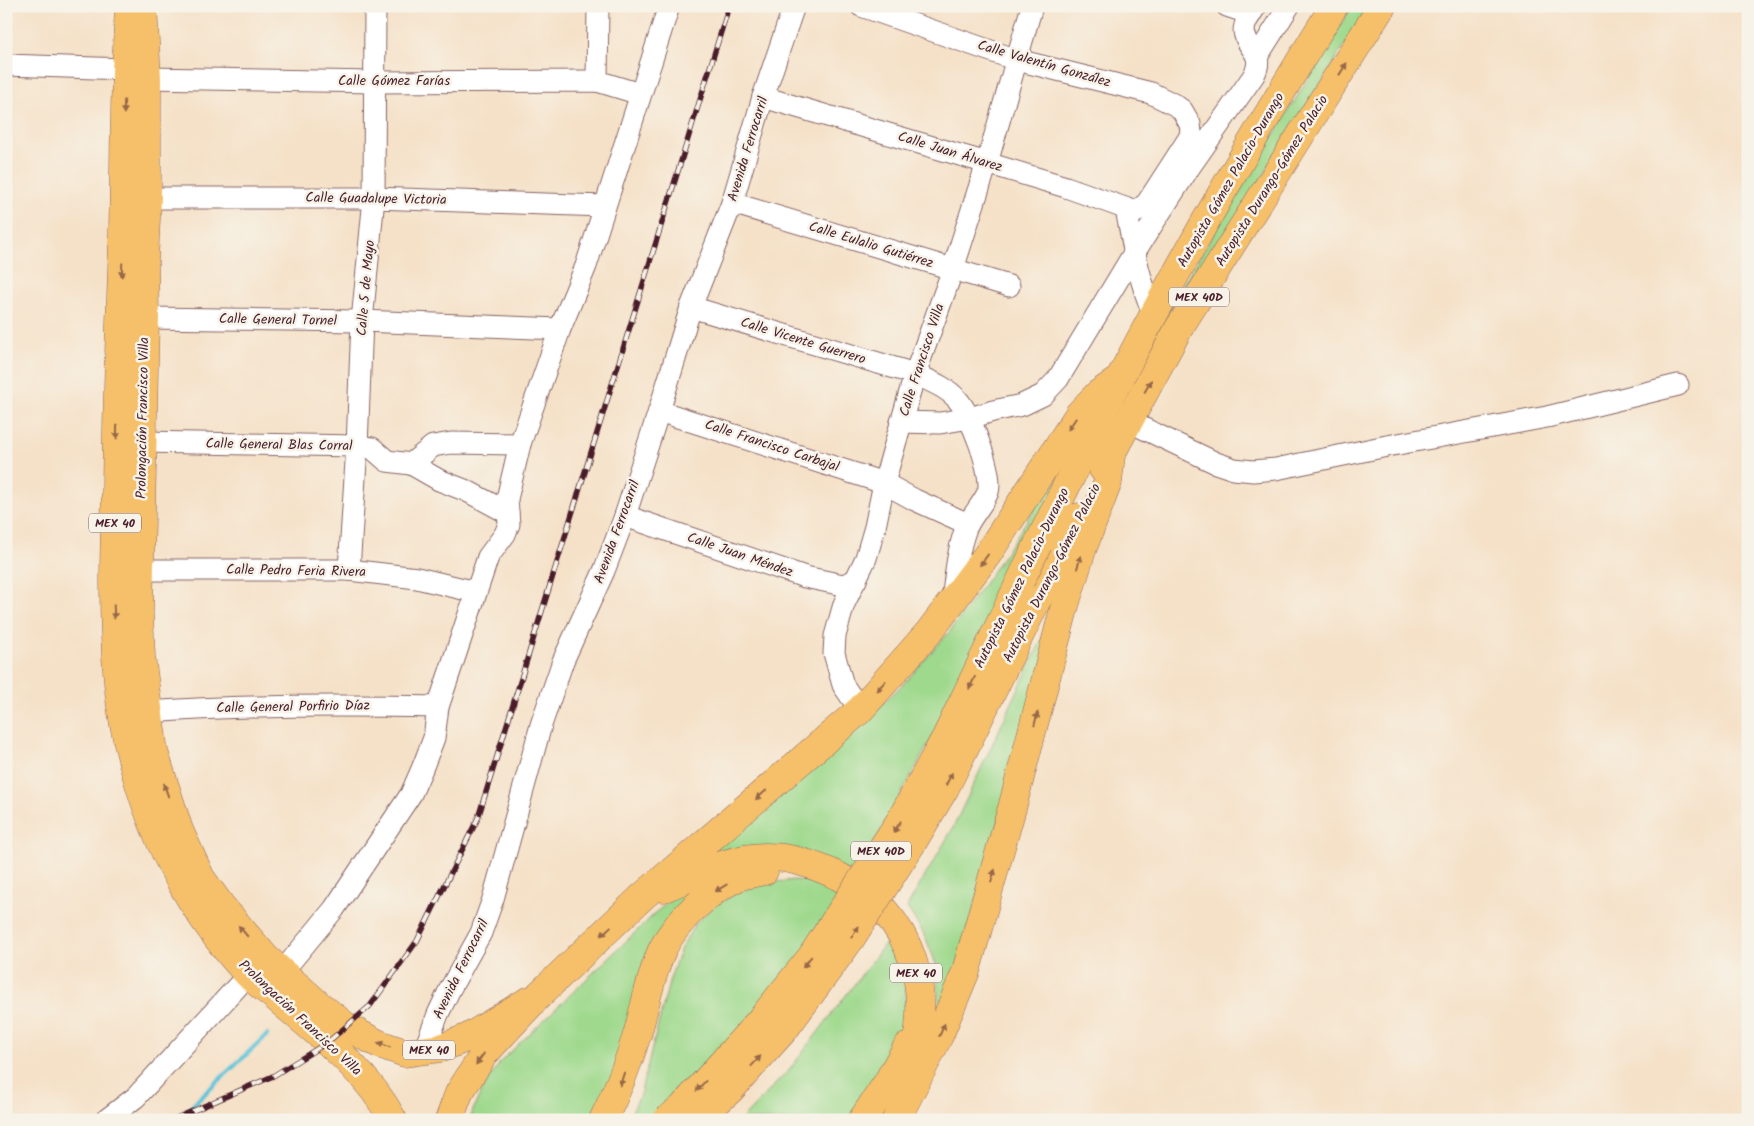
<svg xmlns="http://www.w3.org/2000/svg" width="1754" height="1126" viewBox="0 0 1754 1126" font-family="Kalam,sans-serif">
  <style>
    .green { fill: #9fd98d; stroke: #747c5c }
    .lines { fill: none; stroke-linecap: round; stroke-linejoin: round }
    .stream { stroke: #5dc5d9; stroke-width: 4.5 }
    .minor-casing { stroke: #866362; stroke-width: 23 }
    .major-casing { stroke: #866362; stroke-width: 29 }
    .highway-casing { stroke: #866362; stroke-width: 29 }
    .minor { stroke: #fff; stroke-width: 21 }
    .major { stroke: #f6c06b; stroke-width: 28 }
    .highway { stroke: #f6c06b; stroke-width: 28 }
    .rail-casing { stroke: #4a1f2b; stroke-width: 5.5 }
    .rail { stroke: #f7f3e8; stroke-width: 4; stroke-dasharray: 11; stroke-linecap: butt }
    .highway-bridge-casing { stroke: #866362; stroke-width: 29; stroke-linecap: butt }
    .highway-bridge { stroke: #f6c06b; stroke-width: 28 }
    .oneway { fill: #976748 }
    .labels { text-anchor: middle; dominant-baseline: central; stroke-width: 5; stroke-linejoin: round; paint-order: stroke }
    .shield { fill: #f7f3e8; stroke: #7e5f64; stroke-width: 1 }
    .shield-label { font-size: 12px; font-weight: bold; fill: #4a1f2b }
    .street-label { font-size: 14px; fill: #4a1f2b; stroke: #f7f3e8 }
  </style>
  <rect width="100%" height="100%" fill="#f7f3e8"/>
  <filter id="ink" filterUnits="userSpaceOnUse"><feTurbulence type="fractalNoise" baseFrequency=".02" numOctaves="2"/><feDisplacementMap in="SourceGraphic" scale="10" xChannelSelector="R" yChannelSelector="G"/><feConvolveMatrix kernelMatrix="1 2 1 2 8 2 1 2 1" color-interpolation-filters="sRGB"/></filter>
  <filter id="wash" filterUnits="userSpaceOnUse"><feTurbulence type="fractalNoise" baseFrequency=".0096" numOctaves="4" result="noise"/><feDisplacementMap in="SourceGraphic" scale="20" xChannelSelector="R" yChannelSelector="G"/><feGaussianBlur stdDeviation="1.12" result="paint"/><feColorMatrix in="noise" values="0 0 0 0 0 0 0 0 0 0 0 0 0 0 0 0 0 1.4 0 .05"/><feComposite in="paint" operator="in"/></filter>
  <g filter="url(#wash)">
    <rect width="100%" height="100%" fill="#f5e1c8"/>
    <g class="green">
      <path d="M1352 6H1369L1168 328 1088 475 1159 324Z"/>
      <path d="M1085 434 973 664 858 872 702 859 831 754 907 680 950 631 989 577Z"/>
      <path d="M1065 590 940 1026 936 964 925 936 907 907 953 828Z"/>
      <path d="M711 876 691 899 599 1120H470C476 1097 489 1079 502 1060L665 904Z"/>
      <path d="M795 880 822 882 846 892 785 980 661 1120H628L640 1095 670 979 681 948 695 924 714 906 739 891 766 883Z"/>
      <path d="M891 936 905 963 907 1034 855 1120H741L790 1069Z"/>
    </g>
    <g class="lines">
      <path class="stream" d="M180 1120 198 1100 267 1035"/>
    </g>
  </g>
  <g filter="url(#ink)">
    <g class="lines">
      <defs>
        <g id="minor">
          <path d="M1227 6 1251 14"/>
          <path d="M1257 57 1289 6"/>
          <path d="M6 65 125 69"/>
          <path d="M147 78 374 82 597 81 640 94"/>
          <path d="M597 81 598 6"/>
          <path d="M763 97 987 163 1066 187 1136 212 1147 203 1189 138 1191 132 1190 124 1182 110 1175 105 1151 93 1017 60 861 6"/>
          <path d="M147 198H374L604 206"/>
          <path d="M732 203 1009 286"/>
          <path d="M1126 209C1133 245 1139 281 1154 315"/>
          <path d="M691 307 915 374C930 381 946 387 957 399 970 413 994 474 988 492 983 504 972 515 966 528 957 552 955 578 952 603"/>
          <path d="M145 318 362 321 560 329"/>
          <path d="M659 411 884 483 915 500 968 524"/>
          <path d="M1128 421 1216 463 1234 469 1253 471 1276 469 1387 446 1547 417 1678 385"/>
          <path d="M901 422 940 423 970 418 993 411 1022 405 1043 395 1058 379 1134 253 1189 168 1254 75C1266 53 1245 48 1244 31 1244 23 1251 13 1256 6"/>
          <path d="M142 442 357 446 372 448 387 461 411 464 433 446 451 443 520 444"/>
          <path d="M411 464 439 480 467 491 508 513"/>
          <path d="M625 516 805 577 843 585 856 580"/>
          <path d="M126 570H349L417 578 476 592"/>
          <path d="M349 570 357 446 362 321 374 198 375 6"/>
          <path d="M860 710 843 685 834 653 835 636 844 604 866 558 875 527 884 483 915 374 953 269 987 163 1032 6"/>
          <path d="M148 712C245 705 341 705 438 707"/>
          <path d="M273 983 334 909 411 794 422 769 434 738 438 707 488 557 505 534 509 524 507 499 520 444 560 329 586 266 669 6"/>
          <path d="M424 1051 438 1014 450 989 481 933 493 899 541 725 563 661 604 571 625 516 659 411 691 307 732 203 763 97 794 6"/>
          <path d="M106 1120 136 1097 259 963"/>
        </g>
        <g id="major">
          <path d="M143 6 147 78V198L144 260 145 318 139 614 141 657 154 752 179 830 201 878 222 907 265 957 318 1004 347 1027 379 1044 405 1053 441 1048 469 1037 528 1001"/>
          <path d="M129 10C123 97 125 184 122 270 119 343 117 415 116 488 114 553 112 617 118 682 124 749 150 830 184 888 200 916 226 952 249 975 259 985 271 993 281 1002 322 1037 368 1072 393 1120"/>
        </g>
        <g id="highway">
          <path d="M1103 469 1179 328 1382 6"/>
          <path d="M1038 544C1060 500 1081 455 1103 411 1173 273 1252 138 1334 6"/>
          <path d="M1037 600 1079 517"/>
          <path d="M664 888C697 875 732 856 769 857 793 857 817 866 838 876 916 916 936 995 908 1074"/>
          <path d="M449 1120 459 1093 484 1054 540 994 642 897 860 710 929 632 987 555 1079 414 1098 394 1120 379"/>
          <path d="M603 1120C617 1092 628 1064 637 1035 645 1007 650 977 662 950 676 921 708 891 738 877 746 874 756 873 764 871"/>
          <path d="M862 1120 887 1083 907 1047"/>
          <path d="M896 1120 939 1036 966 971 1012 808 1065 605 1082 550 1108 482 1111 454"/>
        </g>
      </defs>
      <use href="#minor" class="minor-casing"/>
      <use href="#major" class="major-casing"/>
      <use href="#highway" class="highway-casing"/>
      <use href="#minor" class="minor"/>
      <use href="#major" class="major"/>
      <use href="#highway" class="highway"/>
      <defs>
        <path id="rail" d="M172 1120 273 1076 328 1042 370 1006 417 941 478 818 729 6"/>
      </defs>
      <use href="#rail" class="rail-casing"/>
      <use href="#rail" class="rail"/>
      <defs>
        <g id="highway-bridge">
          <path d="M667 1120 682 1108 763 1017 812 956 900 821 946 737 1038 544"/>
          <path d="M697 1120 731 1089 784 1030 850 940 911 845 945 788 1037 600"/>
        </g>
      </defs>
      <use href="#highway-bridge" class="highway-bridge-casing"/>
      <use href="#highway-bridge" class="highway-bridge"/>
    </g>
    <defs><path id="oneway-solid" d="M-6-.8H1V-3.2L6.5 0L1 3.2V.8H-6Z" transform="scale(1.25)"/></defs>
    <g class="oneway">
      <use href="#oneway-solid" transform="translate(1343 69) rotate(-58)"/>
      <use href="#oneway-solid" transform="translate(124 107) rotate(91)"/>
      <use href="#oneway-solid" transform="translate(122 270) rotate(92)"/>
      <use href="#oneway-solid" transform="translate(1148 386) rotate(-61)"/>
      <use href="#oneway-solid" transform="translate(1072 424) rotate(124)"/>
      <use href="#oneway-solid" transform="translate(117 432) rotate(91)"/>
      <use href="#oneway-solid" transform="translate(984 560) rotate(126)"/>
      <use href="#oneway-solid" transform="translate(1079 562) rotate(-73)"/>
      <use href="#oneway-solid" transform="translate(114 612) rotate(88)"/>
      <use href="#oneway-solid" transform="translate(972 683) rotate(115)"/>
      <use href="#oneway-solid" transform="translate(881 686) rotate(132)"/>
      <use href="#oneway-solid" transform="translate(1036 719) rotate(-76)"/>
      <use href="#oneway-solid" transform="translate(949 779) rotate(-63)"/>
      <use href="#oneway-solid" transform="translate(166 790) rotate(-109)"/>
      <use href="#oneway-solid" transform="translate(761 795) rotate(139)"/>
      <use href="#oneway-solid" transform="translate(897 827) rotate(123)"/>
      <use href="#oneway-solid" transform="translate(993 876) rotate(-74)"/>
      <use href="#oneway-solid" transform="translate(721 888) rotate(149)"/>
      <use href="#oneway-solid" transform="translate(243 931) rotate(-130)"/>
      <use href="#oneway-solid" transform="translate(606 931) rotate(137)"/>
      <use href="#oneway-solid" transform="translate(855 932) rotate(-57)"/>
      <use href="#oneway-solid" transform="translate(807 962) rotate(129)"/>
      <use href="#oneway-solid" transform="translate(942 1030) rotate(-67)"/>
      <use href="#oneway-solid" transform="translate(384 1045) rotate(-160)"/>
      <use href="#oneway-solid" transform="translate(480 1059) rotate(125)"/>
      <use href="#oneway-solid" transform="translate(756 1061) rotate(-48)"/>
      <use href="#oneway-solid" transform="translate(622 1079) rotate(109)"/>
      <use href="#oneway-solid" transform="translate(701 1086) rotate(132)"/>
    </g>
  </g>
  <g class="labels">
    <g class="shield">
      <rect x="1169" y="287.5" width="60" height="19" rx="4"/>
      <rect x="89" y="513.5" width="52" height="19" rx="4"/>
      <rect x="851" y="841.5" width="60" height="19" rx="4"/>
      <rect x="890" y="963.5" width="52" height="19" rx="4"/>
      <rect x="403" y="1040.5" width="52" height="19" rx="4"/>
    </g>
    <g class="shield-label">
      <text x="1199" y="297">MEX 40D</text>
      <text x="115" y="523">MEX 40</text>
      <text x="881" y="851">MEX 40D</text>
      <text x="916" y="973">MEX 40</text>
      <text x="429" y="1050">MEX 40</text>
    </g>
    <g class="street-label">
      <text transform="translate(1044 64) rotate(16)">Calle Valentín González</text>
      <text x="394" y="81">Calle Gómez Farías</text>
      <text transform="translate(748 149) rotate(-73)">Avenida Ferrocarril</text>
      <text transform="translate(950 152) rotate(17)">Calle Juan Álvarez</text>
      <text transform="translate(1231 180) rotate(-60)">Autopista Gómez Palacio-Durango</text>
      <text transform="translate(1272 181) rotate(-58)">Autopista Durango-Gómez Palacio</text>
      <text transform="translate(376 199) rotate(1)">Calle Guadalupe Victoria</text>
      <text transform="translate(871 245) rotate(17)">Calle Eulalio Gutiérrez</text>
      <text transform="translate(366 288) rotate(-85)">Calle 5 de Mayo</text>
      <text transform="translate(278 320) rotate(1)">Calle General Tornel</text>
      <text transform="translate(803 341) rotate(17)">Calle Vicente Guerrero</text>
      <text transform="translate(922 360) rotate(-72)">Calle Francisco Villa</text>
      <text transform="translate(143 418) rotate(-89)">Prolongación Francisco Villa</text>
      <text transform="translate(279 445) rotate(1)">Calle General Blas Corral</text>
      <text transform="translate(772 446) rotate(18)">Calle Francisco Carbajal</text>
      <text transform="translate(617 532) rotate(-70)">Avenida Ferrocarril</text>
      <text transform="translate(740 555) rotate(19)">Calle Juan Méndez</text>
      <text transform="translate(296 571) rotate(1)">Calle Pedro Feria Rivera</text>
      <text transform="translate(1052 573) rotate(-63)">Autopista Durango-Gómez Palacio</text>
      <text transform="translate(1022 578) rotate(-64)">Autopista Gómez Palacio-Durango</text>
      <text transform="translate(293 707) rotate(-1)">Calle General Porfirio Díaz</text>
      <text transform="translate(461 969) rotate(-64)">Avenida Ferrocarril</text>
      <text transform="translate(300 1018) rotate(43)">Prolongación Francisco Villa</text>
    </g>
  </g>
  <rect width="1754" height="1126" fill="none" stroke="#f7f3e8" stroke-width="25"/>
</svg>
